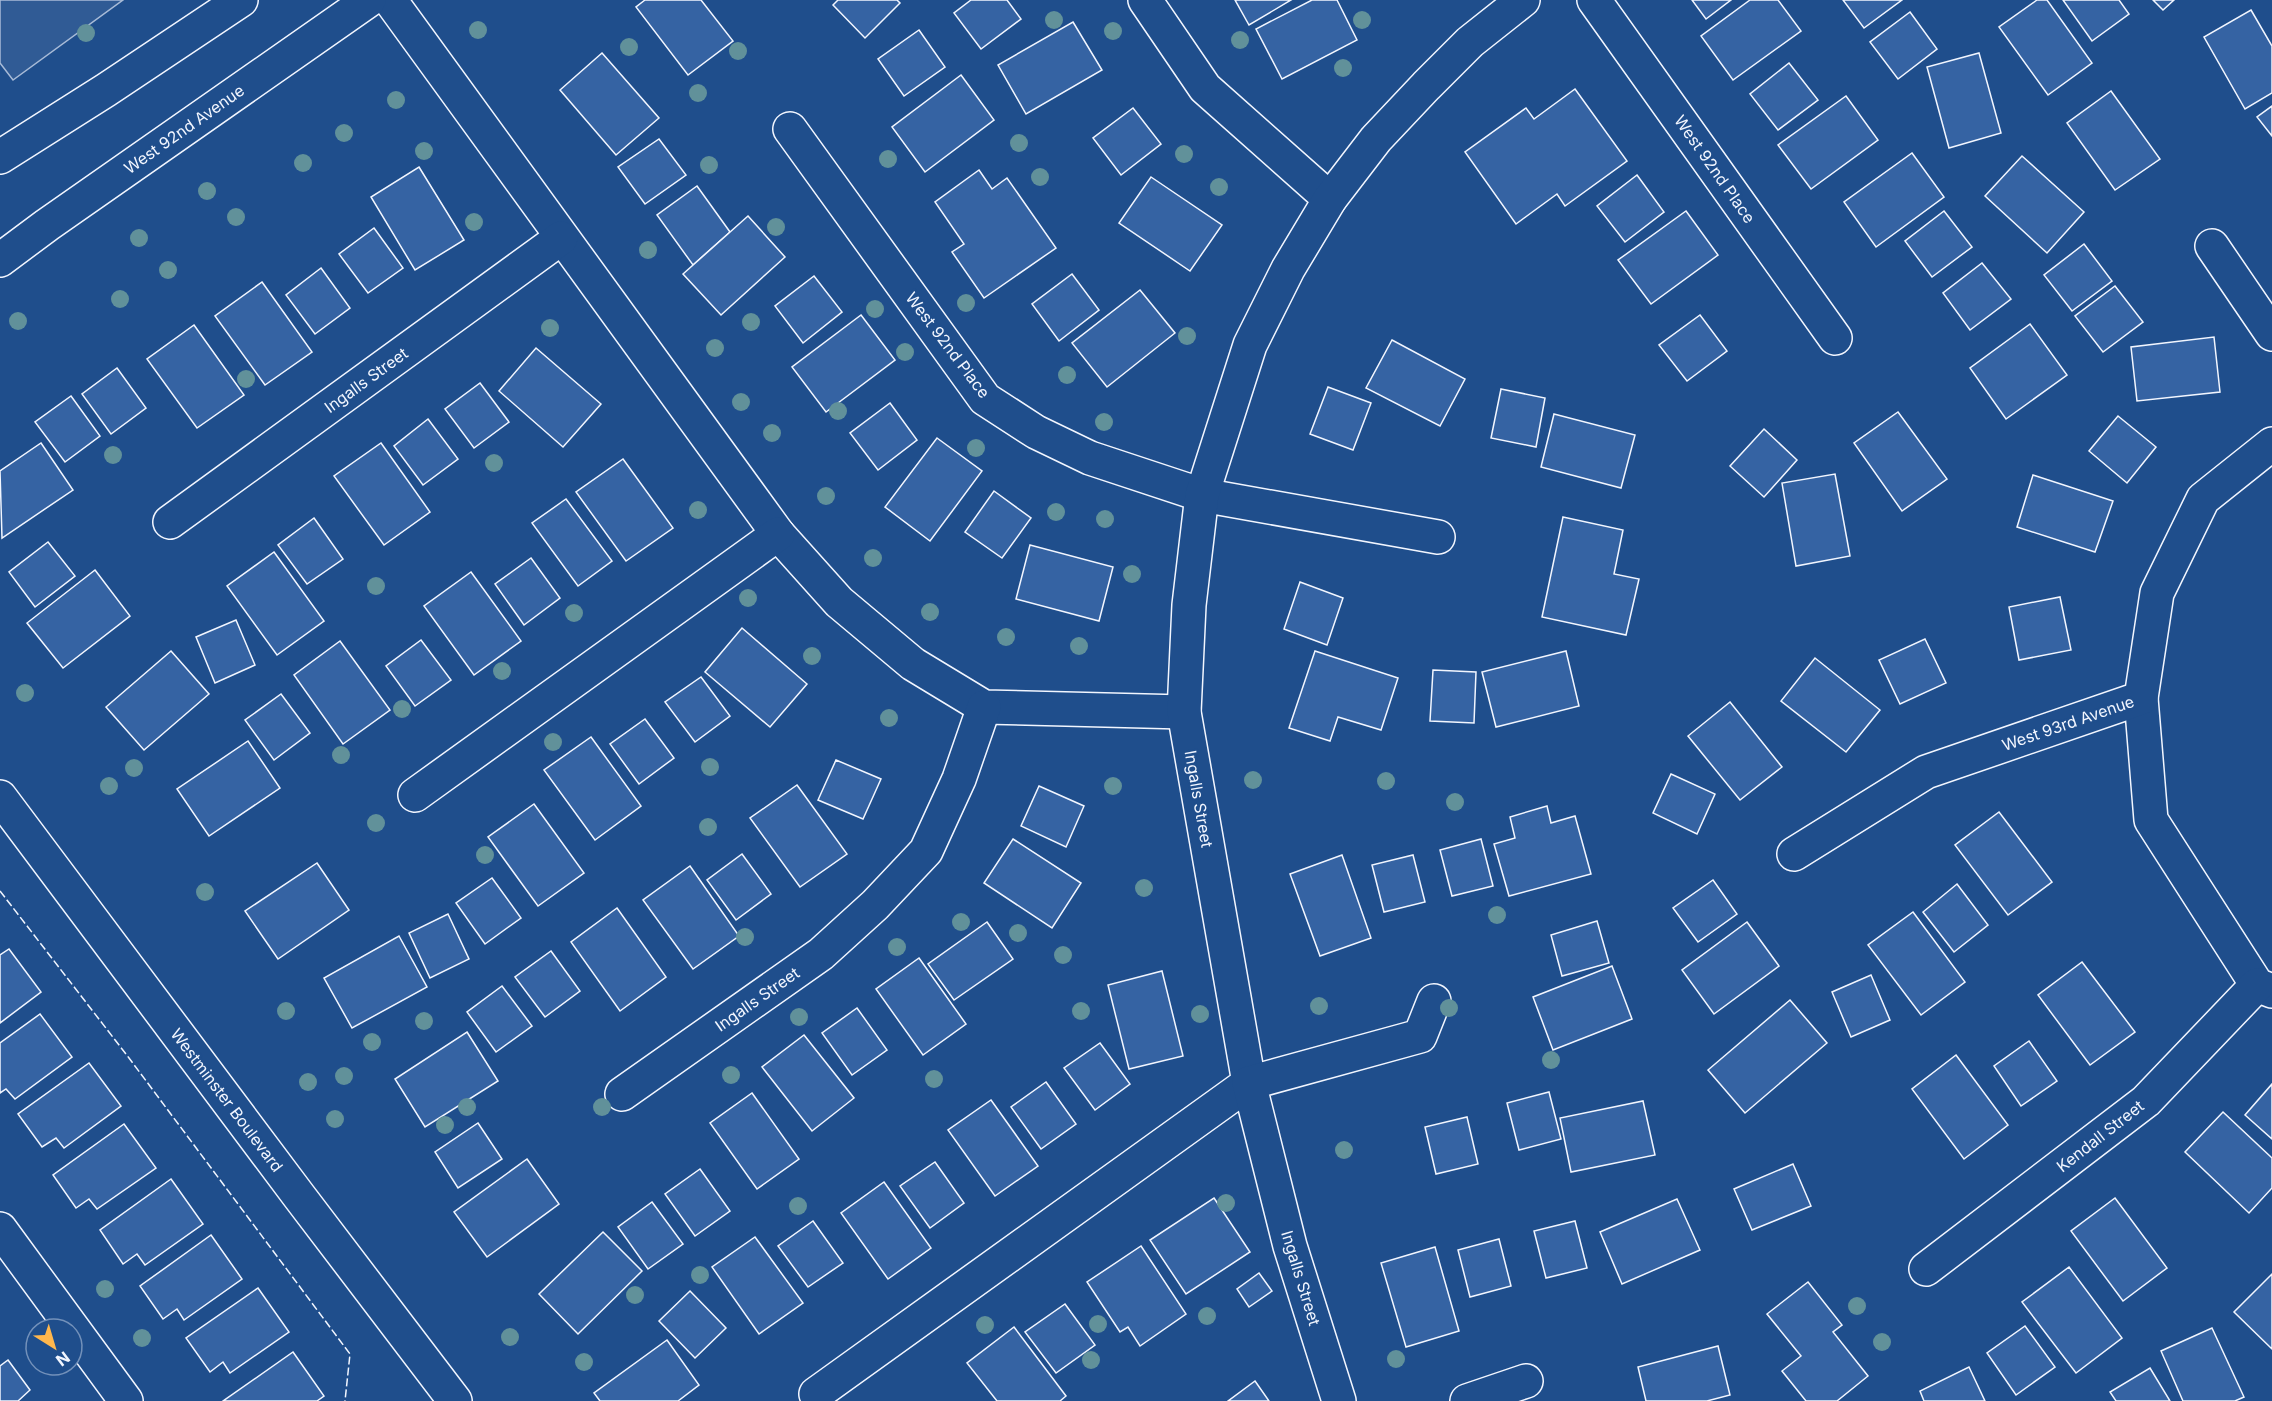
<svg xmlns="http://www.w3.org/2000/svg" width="2272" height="1401" viewBox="0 0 2272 1401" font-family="Inter,sans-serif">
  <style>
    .built { fill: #305b95; stroke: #a8bbd7; stroke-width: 1.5 }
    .building { fill: #3563a3; stroke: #f2f6ff; stroke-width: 1.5 }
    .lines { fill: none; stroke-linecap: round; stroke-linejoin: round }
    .street-casing { stroke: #f2f6ff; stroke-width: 36 }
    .secondary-casing { stroke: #f2f6ff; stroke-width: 36 }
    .primary-casing { stroke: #f2f6ff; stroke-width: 36 }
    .street { stroke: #1f4e8c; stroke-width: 33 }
    .secondary { stroke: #1f4e8c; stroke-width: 33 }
    .primary { stroke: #1f4e8c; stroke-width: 33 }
    .fence { stroke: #f2f6ff; stroke-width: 1.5; stroke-dasharray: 8 3; stroke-linecap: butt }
    .tree { fill: #61919a }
    .labels { text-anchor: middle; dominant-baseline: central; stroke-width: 4.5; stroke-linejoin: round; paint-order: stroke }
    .street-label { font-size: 16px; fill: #f2f6ff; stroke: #1f4e8c }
  </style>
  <rect width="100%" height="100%" fill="#1f4e8c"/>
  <path class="built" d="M0 0H123L13 80 0 63Z"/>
  <g class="building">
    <path d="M645 0H701L733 41 688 75 636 7Z"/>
    <path d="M838 0H897L900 3 865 38 833 5Z"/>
    <path d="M971 0H1007L1021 19 981 49 954 13Z"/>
    <path d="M1235 0H1291L1249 25Z"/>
    <path d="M1312 0H1337L1357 40 1282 79 1256 29Z"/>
    <path d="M1692 0H1731L1706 19Z"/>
    <path d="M1750 0H1778L1801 31 1733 80 1701 36Z"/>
    <path d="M1843 0H1902L1864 28Z"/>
    <path d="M2037 0H2047L2092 63 2048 95 1999 27Z"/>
    <path d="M2063 0H2119L2129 14 2092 41Z"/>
    <path d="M2153 0H2174L2163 10Z"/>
    <path d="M2251 10 2272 46V93L2245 109 2204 37Z"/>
    <path d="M1910 12 1937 49 1898 79 1870 42Z"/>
    <path d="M1073 22 1102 70 1026 114 998 65Z"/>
    <path d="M919 30 945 67 904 96 878 59Z"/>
    <path d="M602 53 659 118 616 155 560 90Z"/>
    <path d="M1979 53 2001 133 1949 148 1927 67Z"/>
    <path d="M1789 63 1818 100 1778 130 1750 94Z"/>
    <path d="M961 75 994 120 925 172 892 127Z"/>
    <path d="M1575 89 1627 161 1565 206 1557 194 1516 224 1465 152 1526 108 1534 119Z"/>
    <path d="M2111 91 2160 159 2115 190 2067 123Z"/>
    <path d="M1846 96 1878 140 1811 189 1778 145Z"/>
    <path d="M2272 106V136L2257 117Z"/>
    <path d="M1133 108 1161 144 1121 175 1093 138Z"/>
    <path d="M659 139 686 175 645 204 618 167Z"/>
    <path d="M1912 153 1944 197 1876 247 1844 202Z"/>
    <path d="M2022 156 2084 212 2047 253 1985 196Z"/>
    <path d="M419 167 464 240 415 270 371 197Z"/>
    <path d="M979 170 992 189 1007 178 1056 248 984 298 952 252 964 244 935 202Z"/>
    <path d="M1637 175 1664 212 1625 242 1597 206Z"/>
    <path d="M1151 177 1222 225 1190 271 1119 223Z"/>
    <path d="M697 186 730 232 693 265 657 215Z"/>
    <path d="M1686 211 1718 255 1651 304 1618 260Z"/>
    <path d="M1944 211 1972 247 1932 277 1905 241Z"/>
    <path d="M748 216 785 257 721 315 683 274Z"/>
    <path d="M374 228 403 268 368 293 339 254Z"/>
    <path d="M2084 244 2112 281 2072 311 2044 275Z"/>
    <path d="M1982 263 2011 299 1970 330 1943 293Z"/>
    <path d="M321 268 350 308 315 334 286 295Z"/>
    <path d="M1072 274 1099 310 1059 341 1032 304Z"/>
    <path d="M814 276 842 312 803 343 775 306Z"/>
    <path d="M262 282 312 352 265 385 215 316Z"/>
    <path d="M2115 286 2143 322 2103 352 2075 316Z"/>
    <path d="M1140 290 1175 333 1107 387 1072 343Z"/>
    <path d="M861 315 895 360 826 412 792 367Z"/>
    <path d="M1700 315 1727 351 1687 381 1659 345Z"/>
    <path d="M2030 324 2067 375 2006 419 1970 368Z"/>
    <path d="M194 325 244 395 197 428 147 359Z"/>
    <path d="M2214 337 2220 392 2137 401 2131 347Z"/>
    <path d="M1392 340 1465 379 1440 426 1366 388Z"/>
    <path d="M536 348 601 404 563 447 499 391Z"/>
    <path d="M117 368 146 408 111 434 82 394Z"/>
    <path d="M480 383 509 422 474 448 445 409Z"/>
    <path d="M1328 387 1371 403 1353 450 1310 434Z"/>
    <path d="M1501 389 1545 398 1536 447 1491 438Z"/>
    <path d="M71 396 100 436 65 462 35 422Z"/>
    <path d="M890 403 917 440 878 470 850 433Z"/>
    <path d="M1898 412 1947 479 1902 511 1854 443Z"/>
    <path d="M1554 414 1635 435 1621 488 1541 467Z"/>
    <path d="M2118 416 2156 447 2127 483 2089 451Z"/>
    <path d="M428 419 458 459 423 485 394 446Z"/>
    <path d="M1764 429 1797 460 1764 497 1730 466Z"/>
    <path d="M937 438 982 471 930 541 885 507Z"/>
    <path d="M41 443 73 490 2 538 0 471Z"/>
    <path d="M381 443 430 512 384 545 334 476Z"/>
    <path d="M623 459 673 528 626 561 576 492Z"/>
    <path d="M1835 474 1850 556 1796 566 1782 483Z"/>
    <path d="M2033 475 2113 501 2095 552 2017 527Z"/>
    <path d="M994 491 1031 518 1002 558 965 532Z"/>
    <path d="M566 499 612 561 578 586 532 523Z"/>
    <path d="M1563 517 1623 530 1614 574 1639 579 1626 635 1542 617Z"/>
    <path d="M314 518 343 559 307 584 278 545Z"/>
    <path d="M48 542 75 576 35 607 9 572Z"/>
    <path d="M1030 545 1113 567 1099 621 1016 599Z"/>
    <path d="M274 552 324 621 277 655 227 586Z"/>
    <path d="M531 558 560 598 524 625 495 584Z"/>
    <path d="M95 570 130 616 63 668 27 623Z"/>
    <path d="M471 572 521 641 474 675 424 606Z"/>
    <path d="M1300 582 1343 598 1327 645 1284 629Z"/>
    <path d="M2060 597 2071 650 2019 660 2009 607Z"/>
    <path d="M236 620 255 665 215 683 196 637Z"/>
    <path d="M742 628 807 684 770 727 705 672Z"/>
    <path d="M1925 639 1946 683 1900 704 1879 660Z"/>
    <path d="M421 640 451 680 415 706 386 666Z"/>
    <path d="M340 641 390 710 343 744 294 675Z"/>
    <path d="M171 651 209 694 144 750 106 707Z"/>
    <path d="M1315 651 1398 678 1381 730 1338 717 1330 741 1289 728Z"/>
    <path d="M1566 651 1579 706 1496 727 1482 672Z"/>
    <path d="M1815 658 1880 710 1846 752 1781 701Z"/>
    <path d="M1433 670 1476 672 1474 723 1430 721Z"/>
    <path d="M701 677 730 716 695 742 665 702Z"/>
    <path d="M281 694 310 733 274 760 245 720Z"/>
    <path d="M1730 702 1782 767 1740 800 1688 736Z"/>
    <path d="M645 719 674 758 639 784 610 744Z"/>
    <path d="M591 737 641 806 595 840 544 770Z"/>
    <path d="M248 741 280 788 209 836 177 789Z"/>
    <path d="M836 760 881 779 863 819 818 800Z"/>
    <path d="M1671 774 1715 794 1697 834 1653 813Z"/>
    <path d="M797 785 847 854 800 887 750 818Z"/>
    <path d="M1039 786 1084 806 1066 847 1021 826Z"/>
    <path d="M534 804 584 873 538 906 488 837Z"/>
    <path d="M1547 806 1551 823 1575 816 1591 874 1509 896 1494 844 1515 838 1510 817Z"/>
    <path d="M1999 812 2052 882 2008 915 1955 845Z"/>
    <path d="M1013 839 1081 883 1052 928 984 883Z"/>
    <path d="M1481 839 1493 886 1452 896 1440 850Z"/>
    <path d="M742 854 771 894 736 920 707 880Z"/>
    <path d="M1342 855 1371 938 1320 956 1290 874Z"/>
    <path d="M1413 855 1425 902 1384 912 1372 865Z"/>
    <path d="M317 863 349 910 278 959 245 911Z"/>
    <path d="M690 866 739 936 693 969 643 900Z"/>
    <path d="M492 878 521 918 485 944 456 903Z"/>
    <path d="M1713 880 1737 914 1698 942 1673 908Z"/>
    <path d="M1957 884 1988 925 1954 952 1923 912Z"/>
    <path d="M617 908 666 977 620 1011 571 942Z"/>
    <path d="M1913 912 1965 982 1921 1015 1868 945Z"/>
    <path d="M448 914 469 959 430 978 409 933Z"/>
    <path d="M1597 921 1609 963 1562 976 1551 935Z"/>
    <path d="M987 922 1013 959 954 1000 928 964Z"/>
    <path d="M1747 922 1779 966 1714 1014 1682 970Z"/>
    <path d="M399 936 427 987 352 1028 324 978Z"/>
    <path d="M9 949 41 992 0 1023V955Z"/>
    <path d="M551 951 580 991 545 1017 515 977Z"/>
    <path d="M919 958 966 1024 923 1055 876 989Z"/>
    <path d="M2082 962 2135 1032 2090 1065 2038 995Z"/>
    <path d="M1612 966 1632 1019 1553 1050 1533 997Z"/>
    <path d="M1162 971 1183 1056 1129 1069 1108 985Z"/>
    <path d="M1871 975 1890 1020 1851 1037 1832 992Z"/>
    <path d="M502 986 532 1026 496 1052 467 1012Z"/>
    <path d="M1790 1000 1827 1043 1745 1113 1708 1070Z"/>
    <path d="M857 1008 887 1050 852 1075 822 1033Z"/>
    <path d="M40 1014 72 1057 15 1099 6 1089 0 1093V1043Z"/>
    <path d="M467 1032 498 1081 425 1127 395 1079Z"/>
    <path d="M804 1035 854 1098 812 1131 762 1067Z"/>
    <path d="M2029 1041 2057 1081 2021 1106 1994 1066Z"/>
    <path d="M1100 1043 1130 1084 1095 1110 1064 1068Z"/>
    <path d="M1956 1055 2008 1125 1964 1159 1912 1089Z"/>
    <path d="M89 1063 121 1106 64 1148 56 1138 42 1147 18 1114Z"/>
    <path d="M1046 1082 1076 1124 1041 1149 1011 1107Z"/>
    <path d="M2272 1084V1139L2245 1115Z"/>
    <path d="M1549 1092 1561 1139 1519 1150 1507 1103Z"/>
    <path d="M752 1093 799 1159 757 1189 710 1123Z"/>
    <path d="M991 1100 1038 1166 995 1196 948 1130Z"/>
    <path d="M1643 1101 1655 1155 1571 1172 1560 1118Z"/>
    <path d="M2223 1112 2272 1158V1188L2249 1213 2185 1152Z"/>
    <path d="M1467 1117 1478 1164 1436 1174 1425 1127Z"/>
    <path d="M478 1123 502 1159 458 1188 435 1152Z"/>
    <path d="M124 1124 156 1168 97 1209 89 1199 76 1208 53 1175Z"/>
    <path d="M527 1159 559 1204 487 1257 454 1212Z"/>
    <path d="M935 1162 964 1203 930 1228 900 1186Z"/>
    <path d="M1793 1164 1811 1206 1752 1230 1734 1189Z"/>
    <path d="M700 1169 730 1211 695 1236 665 1194Z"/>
    <path d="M171 1179 203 1224 145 1265 137 1254 123 1264 100 1230Z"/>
    <path d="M884 1182 931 1248 888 1279 841 1213Z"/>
    <path d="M1214 1198 1250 1252 1186 1294 1150 1240Z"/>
    <path d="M2115 1198 2167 1268 2123 1301 2071 1231Z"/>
    <path d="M1677 1199 1700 1250 1622 1284 1600 1232Z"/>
    <path d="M652 1202 683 1244 648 1269 618 1227Z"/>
    <path d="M813 1221 843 1263 808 1287 778 1246Z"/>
    <path d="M1575 1221 1587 1268 1546 1278 1534 1231Z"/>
    <path d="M603 1232 642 1271 578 1334 539 1294Z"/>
    <path d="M211 1235 242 1279 184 1320 177 1309 163 1319 140 1286Z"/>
    <path d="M755 1237 803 1303 759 1334 712 1267Z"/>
    <path d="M1499 1239 1511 1286 1470 1297 1458 1250Z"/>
    <path d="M1141 1246 1186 1314 1140 1346 1128 1327 1120 1332 1087 1282Z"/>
    <path d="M1435 1247 1459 1331 1406 1347 1381 1263Z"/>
    <path d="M2069 1267 2122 1338 2076 1373 2022 1302Z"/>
    <path d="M1259 1273 1272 1291 1249 1307 1237 1289Z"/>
    <path d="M2272 1274V1349L2234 1312Z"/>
    <path d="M1808 1282 1842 1325 1833 1332 1868 1376 1837 1401H1806L1782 1371 1801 1356 1767 1314Z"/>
    <path d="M258 1288 289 1332 230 1373 223 1362 210 1372 186 1338Z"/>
    <path d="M690 1291 726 1328 695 1358 659 1321Z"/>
    <path d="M1065 1304 1095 1345 1056 1373 1025 1332Z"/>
    <path d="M2025 1326 2055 1367 2016 1395 1987 1353Z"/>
    <path d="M1014 1327 1066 1396 1060 1401H997L967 1363Z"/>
    <path d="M2212 1328 2244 1397 2235 1401H2183L2161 1351Z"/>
    <path d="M667 1340 699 1385 678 1401H600L594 1393Z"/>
    <path d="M1718 1346 1730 1395 1707 1401H1646L1638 1367Z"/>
    <path d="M293 1352 324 1396 317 1401H223Z"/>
    <path d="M8 1360 30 1390 18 1401H0V1366Z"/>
    <path d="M1969 1367 1985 1401H1924L1920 1391Z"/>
    <path d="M2150 1368 2170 1401H2116L2110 1392Z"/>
    <path d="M1255 1381 1269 1401H1228Z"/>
  </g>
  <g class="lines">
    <defs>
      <g id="street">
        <path d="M390 0 778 534 839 602 913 664 984 707 1184 712"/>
        <path d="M1145 0 1205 88 1330 199"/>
        <path d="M1594 0 1835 338"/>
        <path d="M790 129 985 399 1036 432 1090 458 1202 495 1438 537"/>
        <path d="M2212 246 2272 334"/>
        <path d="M170 522 561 238"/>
        <path d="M2141 698 2151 820 2257 985 2272 991"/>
        <path d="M415 795 778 534"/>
        <path d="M1794 854 1926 772 2141 698 2157 593 2203 499 2272 444"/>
        <path d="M622 1094 821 954 875 905 926 851 959 779 984 707"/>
        <path d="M0 1229 126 1401"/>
        <path d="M1926 1269 2146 1101 2257 985"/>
        <path d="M816 1394 1249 1083 1184 712 1189 605 1202 495 1250 345 1288 269 1330 199 1376 139 1426 86 1470 42 1523 0"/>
        <path d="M1339 1401 1290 1246 1249 1083 1420 1036 1434 1001"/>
        <path d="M1467 1401 1526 1381"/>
      </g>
      <path id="secondary" d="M0 797 299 1196 455 1401"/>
      <g id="primary">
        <path d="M0 157 106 90 241 0"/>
        <path d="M0 260 47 225 369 0"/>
      </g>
    </defs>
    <use href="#street" class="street-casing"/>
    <use href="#secondary" class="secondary-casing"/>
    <use href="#primary" class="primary-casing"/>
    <use href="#street" class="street"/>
    <use href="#secondary" class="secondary"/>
    <use href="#primary" class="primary"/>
    <path class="fence" d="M0 891 129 1058 350 1354 345 1401"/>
  </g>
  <g class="tree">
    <circle cx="1054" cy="20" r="9"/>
    <circle cx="1362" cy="20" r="9"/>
    <circle cx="478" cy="30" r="9"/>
    <circle cx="1113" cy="31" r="9"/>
    <circle cx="86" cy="33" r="9"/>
    <circle cx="1240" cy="40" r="9"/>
    <circle cx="629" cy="47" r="9"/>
    <circle cx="738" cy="51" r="9"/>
    <circle cx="1343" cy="68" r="9"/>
    <circle cx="698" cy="93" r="9"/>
    <circle cx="396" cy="100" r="9"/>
    <circle cx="344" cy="133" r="9"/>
    <circle cx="1019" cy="143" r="9"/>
    <circle cx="424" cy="151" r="9"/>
    <circle cx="1184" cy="154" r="9"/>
    <circle cx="888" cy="159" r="9"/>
    <circle cx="303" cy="163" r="9"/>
    <circle cx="709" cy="165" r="9"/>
    <circle cx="1040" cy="177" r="9"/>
    <circle cx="1219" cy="187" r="9"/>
    <circle cx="207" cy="191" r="9"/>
    <circle cx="236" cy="217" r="9"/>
    <circle cx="474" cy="222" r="9"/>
    <circle cx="776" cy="227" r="9"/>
    <circle cx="139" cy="238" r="9"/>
    <circle cx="648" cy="250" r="9"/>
    <circle cx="168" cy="270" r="9"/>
    <circle cx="120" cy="299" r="9"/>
    <circle cx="966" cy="303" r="9"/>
    <circle cx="875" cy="309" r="9"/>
    <circle cx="18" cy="321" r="9"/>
    <circle cx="751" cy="322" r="9"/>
    <circle cx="550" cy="328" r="9"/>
    <circle cx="1187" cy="336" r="9"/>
    <circle cx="715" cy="348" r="9"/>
    <circle cx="905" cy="352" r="9"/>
    <circle cx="1067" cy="375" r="9"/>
    <circle cx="246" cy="379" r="9"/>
    <circle cx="741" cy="402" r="9"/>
    <circle cx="838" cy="411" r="9"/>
    <circle cx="1104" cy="422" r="9"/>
    <circle cx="772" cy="433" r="9"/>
    <circle cx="976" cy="448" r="9"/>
    <circle cx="113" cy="455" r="9"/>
    <circle cx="494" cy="463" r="9"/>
    <circle cx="826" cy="496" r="9"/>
    <circle cx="698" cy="510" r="9"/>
    <circle cx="1056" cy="512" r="9"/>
    <circle cx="1105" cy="519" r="9"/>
    <circle cx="873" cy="558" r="9"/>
    <circle cx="1132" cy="574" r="9"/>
    <circle cx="376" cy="586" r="9"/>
    <circle cx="748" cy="598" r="9"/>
    <circle cx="930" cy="612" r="9"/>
    <circle cx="574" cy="613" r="9"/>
    <circle cx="1006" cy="637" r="9"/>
    <circle cx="1079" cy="646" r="9"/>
    <circle cx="812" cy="656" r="9"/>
    <circle cx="502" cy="671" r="9"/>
    <circle cx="25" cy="693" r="9"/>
    <circle cx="402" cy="709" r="9"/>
    <circle cx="889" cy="718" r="9"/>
    <circle cx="553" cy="742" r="9"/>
    <circle cx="341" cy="755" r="9"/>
    <circle cx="710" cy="767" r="9"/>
    <circle cx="134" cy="768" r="9"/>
    <circle cx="1253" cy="780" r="9"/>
    <circle cx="1386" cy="781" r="9"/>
    <circle cx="109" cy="786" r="9"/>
    <circle cx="1113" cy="786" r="9"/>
    <circle cx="1455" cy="802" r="9"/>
    <circle cx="376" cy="823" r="9"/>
    <circle cx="708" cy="827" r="9"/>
    <circle cx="485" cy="855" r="9"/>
    <circle cx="1144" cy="888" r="9"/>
    <circle cx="205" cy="892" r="9"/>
    <circle cx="1497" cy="915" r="9"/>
    <circle cx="961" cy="922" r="9"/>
    <circle cx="1018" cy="933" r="9"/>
    <circle cx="745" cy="937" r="9"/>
    <circle cx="897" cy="947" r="9"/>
    <circle cx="1063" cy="955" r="9"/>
    <circle cx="1319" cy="1006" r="9"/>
    <circle cx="1449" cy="1008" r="9"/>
    <circle cx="286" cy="1011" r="9"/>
    <circle cx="1081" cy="1011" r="9"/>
    <circle cx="1200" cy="1014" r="9"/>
    <circle cx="799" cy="1017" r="9"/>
    <circle cx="424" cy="1021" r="9"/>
    <circle cx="372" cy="1042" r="9"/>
    <circle cx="1551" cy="1060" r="9"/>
    <circle cx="731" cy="1075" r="9"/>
    <circle cx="344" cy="1076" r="9"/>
    <circle cx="934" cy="1079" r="9"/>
    <circle cx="308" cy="1082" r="9"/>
    <circle cx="467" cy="1107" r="9"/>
    <circle cx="602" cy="1107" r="9"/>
    <circle cx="335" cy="1119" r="9"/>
    <circle cx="445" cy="1125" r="9"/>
    <circle cx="1344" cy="1150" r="9"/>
    <circle cx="1226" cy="1203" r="9"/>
    <circle cx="798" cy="1206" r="9"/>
    <circle cx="700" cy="1275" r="9"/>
    <circle cx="105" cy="1289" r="9"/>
    <circle cx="635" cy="1295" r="9"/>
    <circle cx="1857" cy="1306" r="9"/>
    <circle cx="1207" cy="1316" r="9"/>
    <circle cx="1098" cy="1324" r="9"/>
    <circle cx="985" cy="1325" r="9"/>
    <circle cx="510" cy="1337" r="9"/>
    <circle cx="142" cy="1338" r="9"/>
    <circle cx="1882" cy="1342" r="9"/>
    <circle cx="1396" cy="1359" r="9"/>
    <circle cx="1091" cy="1360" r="9"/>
    <circle cx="584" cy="1362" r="9"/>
  </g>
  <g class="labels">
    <g class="street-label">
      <text transform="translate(184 129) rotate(-35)">West 92nd Avenue</text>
      <text transform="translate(1715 169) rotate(55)">West 92nd Place</text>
      <text transform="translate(948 345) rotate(53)">West 92nd Place</text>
      <text transform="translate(366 380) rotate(-36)">Ingalls Street</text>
      <text transform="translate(2068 723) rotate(-19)">West 93rd Avenue</text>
      <text transform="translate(1199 799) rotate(80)">Ingalls Street</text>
      <text transform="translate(757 999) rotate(-35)">Ingalls Street</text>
      <text transform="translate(227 1100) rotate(53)">Westminster Boulevard</text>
      <text transform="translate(2100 1136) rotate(-38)">Kendall Street</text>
      <text transform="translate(1301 1278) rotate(73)">Ingalls Street</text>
    </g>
  </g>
  <g transform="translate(54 1347) rotate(143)"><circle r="28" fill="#1f4e8c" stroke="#7391ba" stroke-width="1.5"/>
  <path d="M0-4.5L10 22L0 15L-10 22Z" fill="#ffb74d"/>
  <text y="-9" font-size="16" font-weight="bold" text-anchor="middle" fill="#f2f6ff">N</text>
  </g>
</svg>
